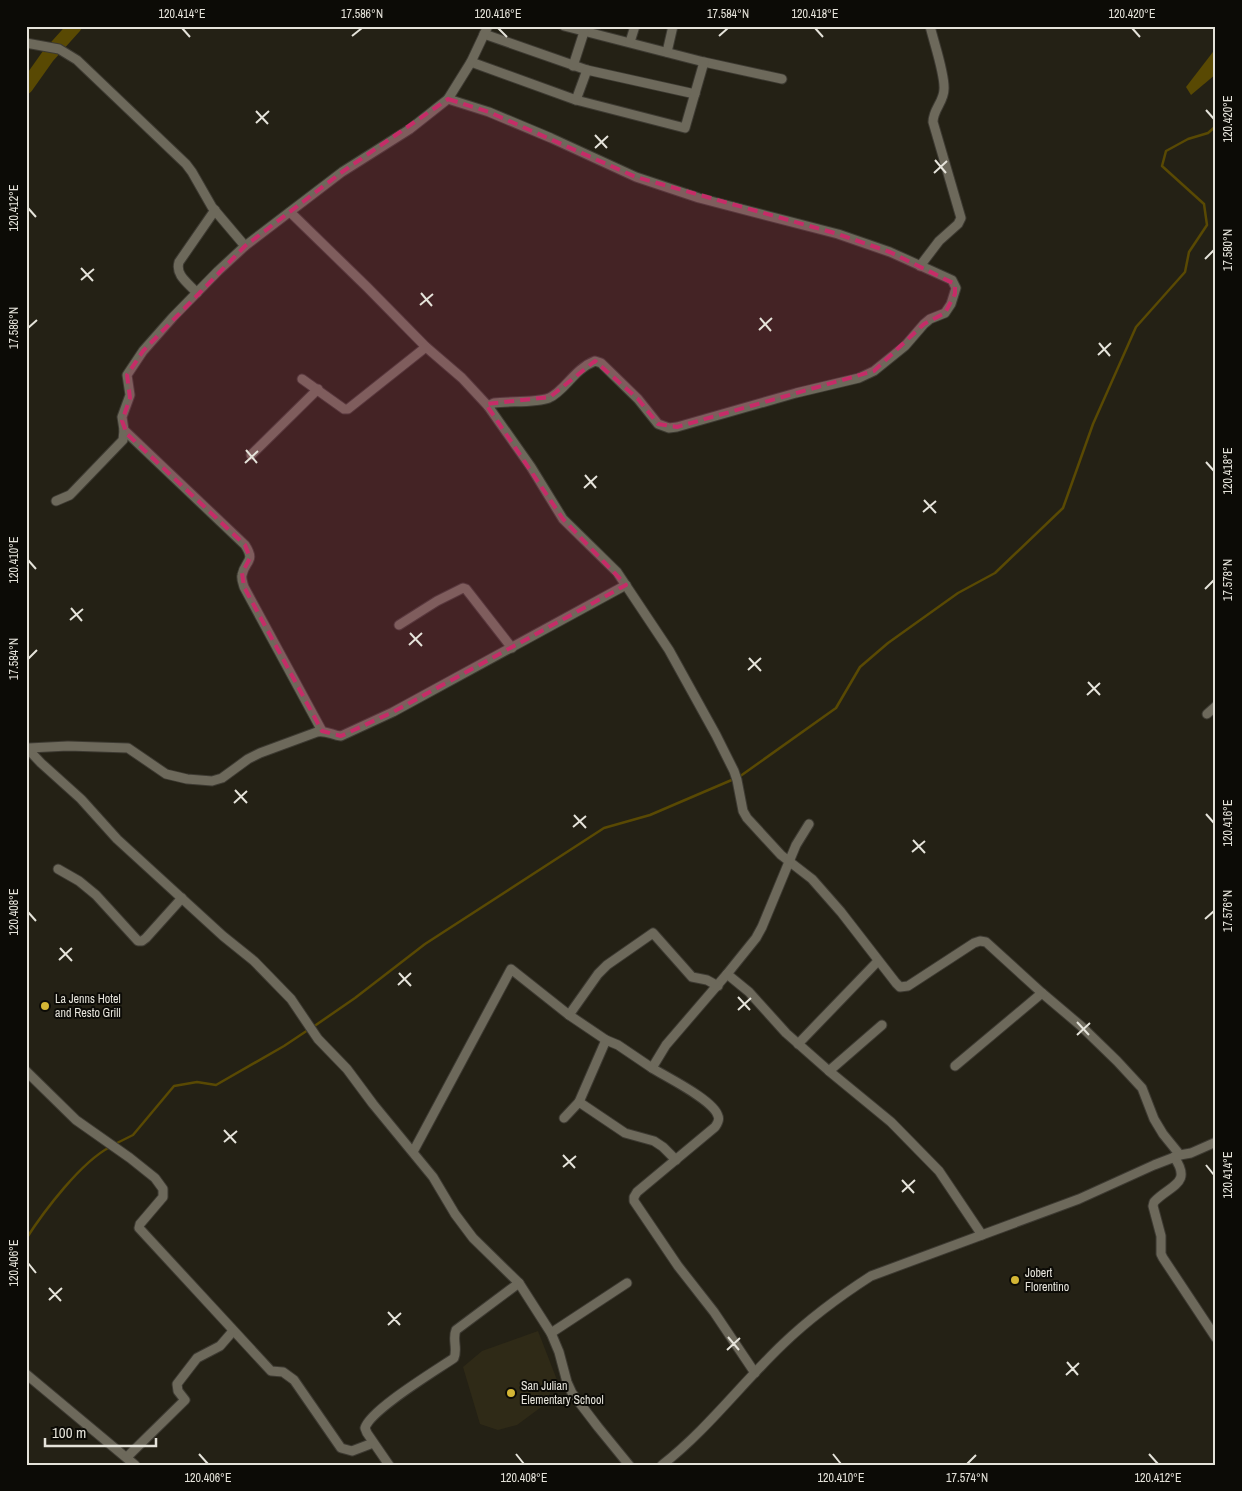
<svg xmlns="http://www.w3.org/2000/svg" width="1242" height="1491" viewBox="0 0 1242 1491" font-family="'Archivo Narrow',sans-serif">
  <style>
    .built { fill: #2f2a17 }
    .water { fill: #594903 }
    .lines { fill: none; stroke-linecap: round; stroke-linejoin: round }
    .stream { stroke: #594903; stroke-width: 2.5 }
    .river { stroke: #594903; stroke-width: 14 }
    .minor-casing { stroke: #3d3a32; stroke-width: 11 }
    .minor { stroke: #6d695b; stroke-width: 9 }
    .marked { fill: #c62c68; fill-opacity: 0.2; stroke: #c62c68; stroke-width: 4; stroke-dasharray: 10 6; stroke-linejoin: round }
    .ticks { fill: none; stroke: #e5e3da; stroke-width: 2 }
    .poi-dot { fill: #d4b635; stroke: #0c0b06; stroke-width: 2 }
    .labels { text-anchor: middle; dominant-baseline: central; stroke-width: 4; stroke-linejoin: round; paint-order: stroke }
    .poi-label { font-size: 12px; fill: #e5e3da; stroke: #0c0b06; text-anchor: start }
    .neatline { fill: none; stroke: #e5e3da; stroke-width: 2 }
    .ticks-label { font-size: 12px; text-anchor: middle; fill: #e5e3da }
  </style>
  <rect width="100%" height="100%" fill="#242115"/>
  <path class="built" d="M538 1331 557 1380 544 1405 517 1425 498 1430 480 1424 463 1367 482 1351Z"/>
  <path class="water" d="M1216 48V74L1191 95 1186 87Z"/>
  <g class="lines">
    <g class="stream">
      <path d="M739 777 836 708 860 667 888 643 958 593 995 573 1063 508 1093 424 1136 327 1185 272 1189 252 1207 225 1204 204 1162 166 1166 151 1188 139 1208 133 1216 126"/>
      <path d="M313 1027 355 998 425 944 604 828 650 815 734 779"/>
      <path d="M115 1144 133 1135 174 1086 197 1082 216 1085 284 1046 308 1030"/>
      <path d="M26 1239C44 1211 81 1162 110 1147"/>
    </g>
    <path class="river" d="M26 87 48 56 75 26"/>
    <defs>
      <g id="minor">
        <path d="M564 26 704 62 782 79"/>
        <path d="M484 34 587 70 695 94"/>
        <path d="M630 42 635 26"/>
        <path d="M26 43 59 49 77 60 186 164 192 172 212 207 245 246"/>
        <path d="M667 52 673 26"/>
        <path d="M471 62 576 100 685 128 704 62"/>
        <path d="M573 66 584 32"/>
        <path d="M448 99 489 112 551 138 636 177 699 198 838 234 890 252 952 280 956 288 951 304 945 313 930 319 924 324 905 346 874 371 859 378 796 393 677 427 669 428 658 424 638 399 601 363 595 361C574 369 565 391 549 398 536 403 509 401 494 403L488 406"/>
        <path d="M576 100 587 70"/>
        <path d="M290 212 367 287 426 347 462 378 488 406 531 467 563 519 617 572 669 650 716 735 734 771 737 780 743 811 747 818 781 855 812 879 841 912 896 983 900 987 908 986 974 943 980 941 986 942 1042 993 1081 1026 1117 1061 1142 1088 1154 1119 1163 1134 1180 1155"/>
        <path d="M920 266 939 241 958 224 961 218 933 122C933 109 944 102 944 89 945 74 934 43 930 26"/>
        <path d="M197 293C188 283 175 275 179 262L215 210"/>
        <path d="M302 379 344 409H348L426 347"/>
        <path d="M251 455 318 389"/>
        <path d="M56 501 70 495 123 440 124 430"/>
        <path d="M399 625 437 601 463 588 466 589 512 648"/>
        <path d="M1207 714 1216 706"/>
        <path d="M322 731 244 587C243 583 241 579 242 575 245 560 256 562 245 545L124 430 122 417 130 395 127 375 143 351 173 317 218 271 245 246 342 172 410 129 448 99 471 62 488 26"/>
        <path d="M26 747 41 763 81 799 117 839 223 936 254 961 291 999 318 1039 347 1069 373 1104 433 1177 455 1214 473 1238 519 1283 551 1333 559 1352 567 1382 572 1393 598 1427 629 1465"/>
        <path d="M29 748 68 746 128 748 166 774 187 779 212 781 222 778 248 759 260 753 317 732C326 730 332 735 341 736L393 712 626 585"/>
        <path d="M809 824 796 845 762 927 756 938 727 974 749 992 786 1033 829 1071 891 1122 939 1171 982 1235"/>
        <path d="M58 869 79 881 96 895 138 941H142L146 938 182 898"/>
        <path d="M727 974 666 1045 652 1068C666 1077 714 1100 718 1116 720 1120 717 1124 715 1127L637 1192 634 1197V1201L678 1266 714 1312 755 1373"/>
        <path d="M569 1015 598 974 607 965 653 933 692 977 707 980 718 986"/>
        <path d="M798 1044 878 961"/>
        <path d="M955 1066 1042 993"/>
        <path d="M26 1071 76 1120 130 1158 155 1178 163 1189V1197L140 1224 139 1228 271 1371 283 1372 294 1380 341 1448 352 1451 373 1443"/>
        <path d="M829 1071 882 1025"/>
        <path d="M579 1102 606 1040"/>
        <path d="M564 1118 579 1102 625 1133 654 1141 663 1147 676 1160"/>
        <path d="M413 1152 511 969 569 1015 606 1040 618 1045 652 1068"/>
        <path d="M1174 1157C1193 1184 1170 1185 1154 1202L1153 1206 1161 1236V1254L1163 1258 1216 1338"/>
        <path d="M551 1333 627 1283"/>
        <path d="M26 1374 135 1465"/>
        <path d="M127 1457 185 1400 178 1391 177 1384 197 1358 220 1346 233 1331"/>
        <path d="M389 1465 367 1433 365 1428C370 1410 435 1371 454 1358 458 1349 452 1339 456 1330L519 1283"/>
        <path d="M662 1465C707 1430 742 1383 783 1344 810 1318 840 1296 871 1276L1079 1199 1154 1165 1180 1155 1191 1153 1216 1142"/>
      </g>
    </defs>
    <use href="#minor" class="minor-casing"/>
    <use href="#minor" class="minor"/>
  </g>
  <path class="marked" d="M448 99 489 112 636 177 838 234 890 252 955 284V294L945 313 924 324 874 371 677 427 658 424 638 399 595 361 550 397 486 404 563 519 626 585 393 712 341 736 322 731 244 587 242 573 250 558 245 545 127 434 122 421 130 398 127 375 143 351 245 246 342 172Z"/>
  <path class="ticks" d="M182 28 190 37M498 28 507 37M815 28 823 37M1132 28 1140 37M352 36 362 28M719 36 728 28M1206 110 1214 119M256 111 268 124M256 123 269 111M595 135 607 148M595 148 608 136M935 160 946 173M934 173 947 161M28 208 36 217M1205 259 1214 250M81 268 93 281M81 280 94 269M421 293 432 306M420 305 433 294M760 318 771 331M28 328 37 320M759 330 772 318M1099 343 1110 356M1098 355 1111 343M246 450 257 463M1206 462 1214 471M245 463 258 451M585 475 596 488M584 488 597 476M924 500 936 513M923 512 936 501M28 560 36 569M1205 589 1214 580M71 608 82 621M70 620 83 609M410 633 422 646M409 645 422 633M749 658 761 671M28 659 37 650M748 670 761 658M1088 682 1100 695M1087 695 1100 683M235 790 247 803M234 803 247 791M1206 814 1214 823M574 815 586 828M573 827 586 816M913 840 925 853M912 852 925 841M28 912 36 921M1205 919 1214 911M60 948 72 961M59 960 72 948M399 973 411 986M398 985 411 973M738 997 750 1010M738 1010 751 998M1077 1022 1089 1035M1077 1035 1090 1023M224 1130 236 1143M224 1142 237 1131M563 1155 575 1168M1206 1165 1214 1175M563 1167 576 1156M902 1180 914 1193M902 1192 915 1180M28 1263 36 1273M49 1288 61 1301M49 1300 62 1288M388 1312 400 1325M388 1325 401 1313M728 1337 739 1350M727 1350 740 1338M1067 1362 1078 1375M1066 1375 1079 1363M199 1454 208 1464M516 1454 524 1464M833 1454 841 1464M1149 1454 1158 1464M967 1464 976 1455"/>
  <g class="poi-dot">
    <circle cx="45" cy="1006" r="5"/>
    <circle cx="1015" cy="1280" r="5"/>
    <circle cx="511" cy="1393" r="5"/>
  </g>
  <g class="labels">
    <g class="poi-label">
      <text x="55" y="999">La Jenns Hotel<tspan x="55" dy="14">and Resto Grill</tspan></text>
      <text x="1025" y="1273">Jobert<tspan x="1025" dy="14">Florentino</tspan></text>
      <text x="521" y="1386">San Julian<tspan x="521" dy="14">Elementary School</tspan></text>
    </g>
  </g>
  <rect width="1242" height="1491" fill="none" stroke="#0c0b06" stroke-width="55"/>
  <path d="M45 1438v8h111v-8" fill="none" stroke="#e5e3da" stroke-width="2.5"/>
  <text x="52" y="1438" font-size="15" fill="#e5e3da" stroke="#0c0b06" stroke-width="4" paint-order="stroke">100 m</text>
  <rect x="28" y="28" width="1186" height="1436" class="neatline"/>
  <g class="ticks-label">
    <text x="182" y="18">120.414°E</text>
    <text x="362" y="18">17.586°N</text>
    <text x="498" y="18">120.416°E</text>
    <text x="728" y="18">17.584°N</text>
    <text x="815" y="18">120.418°E</text>
    <text x="1132" y="18">120.420°E</text>
    <text transform="translate(1228 119) rotate(-90)" y="4">120.420°E</text>
    <text transform="translate(14 208) rotate(-90)" y="4">120.412°E</text>
    <text transform="translate(1228 250) rotate(-90)" y="4">17.580°N</text>
    <text transform="translate(14 328) rotate(-90)" y="4">17.586°N</text>
    <text transform="translate(1228 471) rotate(-90)" y="4">120.418°E</text>
    <text transform="translate(14 560) rotate(-90)" y="4">120.410°E</text>
    <text transform="translate(1228 580) rotate(-90)" y="4">17.578°N</text>
    <text transform="translate(14 659) rotate(-90)" y="4">17.584°N</text>
    <text transform="translate(1228 823) rotate(-90)" y="4">120.416°E</text>
    <text transform="translate(1228 911) rotate(-90)" y="4">17.576°N</text>
    <text transform="translate(14 912) rotate(-90)" y="4">120.408°E</text>
    <text transform="translate(1228 1175) rotate(-90)" y="4">120.414°E</text>
    <text transform="translate(14 1263) rotate(-90)" y="4">120.406°E</text>
    <text x="208" y="1482">120.406°E</text>
    <text x="524" y="1482">120.408°E</text>
    <text x="841" y="1482">120.410°E</text>
    <text x="967" y="1482">17.574°N</text>
    <text x="1158" y="1482">120.412°E</text>
  </g>
</svg>
